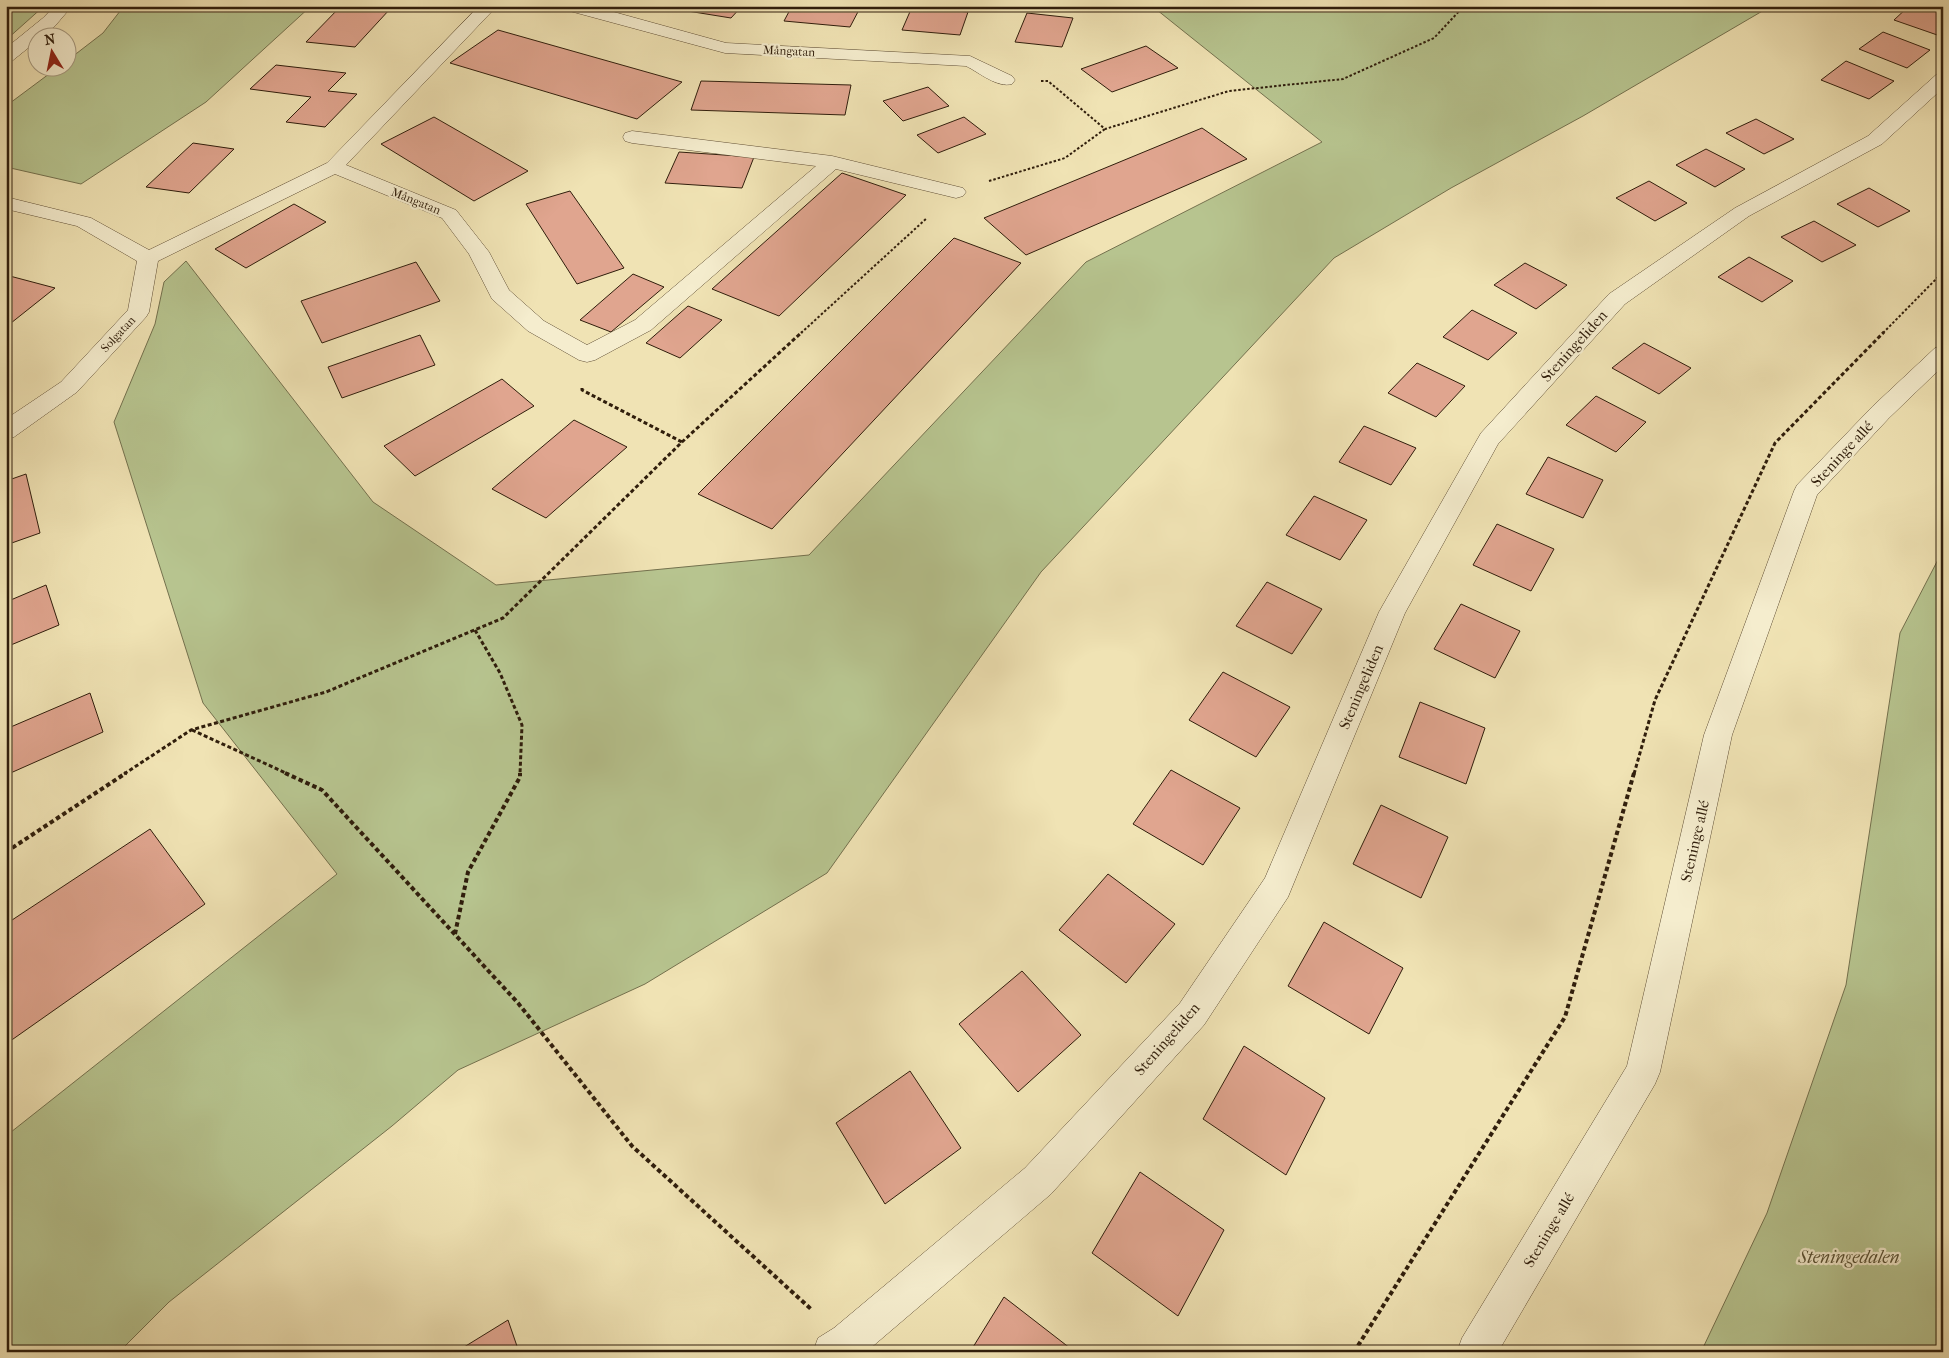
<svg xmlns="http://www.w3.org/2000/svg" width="1949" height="1358" viewBox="0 0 1949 1358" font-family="'IM FELL French Canon',serif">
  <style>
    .green { fill: #b7c48f; stroke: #74714e }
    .building { fill: #e0a58f; stroke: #301e0c }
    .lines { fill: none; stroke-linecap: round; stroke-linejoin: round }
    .minor-casing { stroke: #604f36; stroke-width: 1 }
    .path-far2 { stroke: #301e0c; stroke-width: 2; stroke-dasharray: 2.5 2; stroke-linecap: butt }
    .path-far1 { stroke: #301e0c; stroke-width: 3; stroke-dasharray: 4 2.5; stroke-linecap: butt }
    .path { stroke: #301e0c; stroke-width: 4; stroke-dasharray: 4.5 3; stroke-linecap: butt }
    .minor { fill: #f5edce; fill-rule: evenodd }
    .labels { text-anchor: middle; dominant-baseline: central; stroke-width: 4.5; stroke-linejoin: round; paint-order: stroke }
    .far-street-label { font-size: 12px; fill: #301e0c; stroke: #f5edce }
    .street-label { font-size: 15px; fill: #301e0c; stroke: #f5edce }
    .near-park-label { font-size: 18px; font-style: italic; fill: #585033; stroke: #f5edce }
  </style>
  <rect width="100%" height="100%" fill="#f0e3b4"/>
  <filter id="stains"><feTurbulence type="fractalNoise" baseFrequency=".004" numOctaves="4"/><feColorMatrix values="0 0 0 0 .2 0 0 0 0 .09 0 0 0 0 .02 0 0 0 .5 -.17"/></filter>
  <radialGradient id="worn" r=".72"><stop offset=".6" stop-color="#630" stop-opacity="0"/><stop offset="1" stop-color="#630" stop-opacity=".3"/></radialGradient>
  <g class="green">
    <path d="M6 6H44L6 40Z"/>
    <path d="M124 6H311L206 102 81 184 6 167V106L57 68H68V60L103 33Z"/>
    <path d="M1152 6H1771L1583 116 1451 188 1334 258 1041 572 827 873 645 984 458 1070 392 1126 169 1302 119 1352H6V1136L337 874 203 703 114 422 155 324 164 282 186 261 373 502 496 585 809 555 1086 262 1322 142Z"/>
    <path d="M1943 550V1352H1701L1767 1213 1846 985 1900 633Z"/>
  </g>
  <g class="building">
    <path d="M341 6 390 9 355 47 306 42Z"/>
    <path d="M670 6H742L731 18 669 8Z"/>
    <path d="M792 6H861L850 27 784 21Z"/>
    <path d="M1909 6H1922L1943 13V37L1894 20Z"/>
    <path d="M912 7 968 12 960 35 902 30Z"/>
    <path d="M1027 13 1073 18 1062 47 1015 42Z"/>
    <path d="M498 30 682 82 637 119 450 63Z"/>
    <path d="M1883 32 1930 50 1907 68 1859 49Z"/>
    <path d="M1146 46 1178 68 1112 92 1081 69Z"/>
    <path d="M1846 61 1894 81 1869 99 1821 80Z"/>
    <path d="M276 65 346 73 328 91 357 94 325 127 286 122 311 97 250 89Z"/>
    <path d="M701 81 851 85 845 115 691 110Z"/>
    <path d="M928 87 949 106 903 121 883 101Z"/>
    <path d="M434 117 528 171 474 201 381 144Z"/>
    <path d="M964 117 986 134 938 153 917 135Z"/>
    <path d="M1756 119 1794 139 1764 154 1726 133Z"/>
    <path d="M1202 128 1247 159 1026 255 984 218Z"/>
    <path d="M193 143 234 149 189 193 146 187Z"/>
    <path d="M1706 149 1745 169 1715 187 1676 165Z"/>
    <path d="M679 152 754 157 742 188 665 183Z"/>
    <path d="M842 173 906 195 779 316 712 289Z"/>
    <path d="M1649 181 1687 203 1655 221 1616 198Z"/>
    <path d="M1869 188 1910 211 1878 227 1837 204Z"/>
    <path d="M570 191 624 268 577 284 526 204Z"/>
    <path d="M294 204 326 222 246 268 215 249Z"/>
    <path d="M1814 221 1856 245 1822 262 1781 237Z"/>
    <path d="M954 238 1021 263 772 529 698 494Z"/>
    <path d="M1749 257 1793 281 1762 302 1718 277Z"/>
    <path d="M416 262 440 301 322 343 301 301Z"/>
    <path d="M1525 263 1567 285 1536 309 1494 285Z"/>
    <path d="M633 274 664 287 611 332 580 320Z"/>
    <path d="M6 275 55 288 6 327Z"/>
    <path d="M688 306 722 320 680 358 646 343Z"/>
    <path d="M1472 310 1517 333 1488 360 1443 337Z"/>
    <path d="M420 335 435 365 342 398 328 367Z"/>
    <path d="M1644 343 1691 368 1659 394 1612 368Z"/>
    <path d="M1417 363 1465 386 1436 417 1388 393Z"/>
    <path d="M502 379 534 406 415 476 384 446Z"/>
    <path d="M1596 396 1646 422 1616 452 1566 425Z"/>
    <path d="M574 420 627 447 546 518 492 489Z"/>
    <path d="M1364 426 1416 448 1391 485 1339 462Z"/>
    <path d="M1548 457 1603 480 1583 518 1526 494Z"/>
    <path d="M26 474 40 533 6 545V481Z"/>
    <path d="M1314 496 1367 520 1340 560 1286 535Z"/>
    <path d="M1497 524 1554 549 1531 591 1473 565Z"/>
    <path d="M1267 582 1322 609 1292 654 1236 626Z"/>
    <path d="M46 585 59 625 6 647V602Z"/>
    <path d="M1461 604 1520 631 1495 678 1434 649Z"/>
    <path d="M1223 672 1290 707 1256 757 1189 720Z"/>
    <path d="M90 693 103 732 6 775V729Z"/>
    <path d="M1420 702 1485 728 1466 784 1399 757Z"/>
    <path d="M1171 770 1240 808 1203 865 1133 824Z"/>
    <path d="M1381 805 1448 837 1421 898 1353 864Z"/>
    <path d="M150 829 205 904 6 1044V924Z"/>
    <path d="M1108 874 1175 924 1126 983 1059 930Z"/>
    <path d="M1324 922 1403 968 1369 1034 1288 986Z"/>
    <path d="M1022 971 1081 1035 1018 1092 959 1024Z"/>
    <path d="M1244 1046 1325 1098 1286 1175 1203 1119Z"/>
    <path d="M910 1071 961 1148 885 1204 836 1123Z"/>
    <path d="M1140 1172 1224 1230 1178 1316 1092 1253Z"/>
    <path d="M1004 1297 1075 1352H970Z"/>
    <path d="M508 1320 519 1352H456Z"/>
  </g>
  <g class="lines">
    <defs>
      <g id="minor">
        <path d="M55 6H72L55 26 40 38H38V40L12 61 6 62V48L43 18Z"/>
        <path d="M479 6H497L346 165 456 210 489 252 509 290 544 321 587 345 635 320 816 166 632 143 625 141 623 137 625 133 632 131 832 156 963 188 966 192 963 196 956 198 836 169 651 330 595 360 587 362 579 360 528 331 492 299 469 254 442 218 335 174 158 261 149 312 146 317 77 392 14 437 6 439V419L61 382 128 310 137 261 77 226 6 209V197L91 218 149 250 327 163Z"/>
        <path d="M564 6H592L726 43 970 56 1012 76 1015 80 1012 84C997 88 980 73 966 66L725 53 566 10Z"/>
        <path d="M1943 73V88L1882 144 1749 216 1625 304 1498 444 1405 613 1288 897 1204 1025 1051 1194 866 1352H813L818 1338 834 1328 1025 1168 1180 1003 1265 878 1379 612 1481 433 1609 294 1735 208 1868 136 1937 74Z"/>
        <path d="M1943 346V366L1889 418 1817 495 1732 735 1660 1072 1655 1084 1498 1352H1457L1462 1338 1627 1066 1704 735 1794 491 1797 485 1873 406 1935 348Z"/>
      </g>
    </defs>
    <use href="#minor" class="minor-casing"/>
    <g class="path-far2">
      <path d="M1041 81H1048L1105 129 1229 91 1343 79 1434 38 1464 6"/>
      <path d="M989 181 1065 158 1105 129"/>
      <path d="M801 333 927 218"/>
      <path d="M1883 333 1943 272"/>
    </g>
    <g class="path-far1">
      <path d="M582 388V390L682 442"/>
      <path d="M475 630 500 673 522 725 520 774"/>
      <path d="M192 730 288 774"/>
      <path d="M124 774 191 730 326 692 503 618 682 442 802 332"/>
      <path d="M1634 774 1655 700 1775 443 1884 332"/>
    </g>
    <g class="path">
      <path d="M285 773 322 790 518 1003 632 1146 812 1310"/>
      <path d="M6 852 126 773"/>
      <path d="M455 934 468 872 520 777V773"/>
      <path d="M1354 1352 1565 1017 1634 773"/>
    </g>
    <use href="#minor" class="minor"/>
  </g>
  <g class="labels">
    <g class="far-street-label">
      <text transform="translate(789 51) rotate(3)">Mångatan</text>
      <text transform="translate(416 201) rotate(22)">Mångatan</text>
      <text transform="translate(118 334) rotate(-47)">Solgatan</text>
    </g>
    <g class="street-label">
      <text transform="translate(1574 346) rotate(-48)">Steningeliden</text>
      <text transform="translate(1842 454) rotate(-47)">Steninge allé</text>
      <text transform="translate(1361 687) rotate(-67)">Steningeliden</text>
      <text transform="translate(1695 841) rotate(-77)">Steninge allé</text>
      <text transform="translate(1167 1039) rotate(-49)">Steningeliden</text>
      <text transform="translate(1549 1230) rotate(-59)">Steninge allé</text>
    </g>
    <g class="near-park-label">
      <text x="1849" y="1257">Steningedalen</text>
    </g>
  </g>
  <rect width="1949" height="1358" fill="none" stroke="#f0e3b4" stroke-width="25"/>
  <rect x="8" y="8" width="1934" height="1343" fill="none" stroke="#301e0c" stroke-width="2.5"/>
  <rect x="12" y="12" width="1924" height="1333" fill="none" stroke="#301e0c"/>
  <g transform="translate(52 52) rotate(350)"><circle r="24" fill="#f5edce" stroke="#a69a80"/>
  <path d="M0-4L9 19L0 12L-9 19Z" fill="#8f2418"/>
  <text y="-8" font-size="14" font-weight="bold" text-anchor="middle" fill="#301e0c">N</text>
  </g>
  <rect width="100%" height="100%" filter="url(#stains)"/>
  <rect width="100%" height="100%" fill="url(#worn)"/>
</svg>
